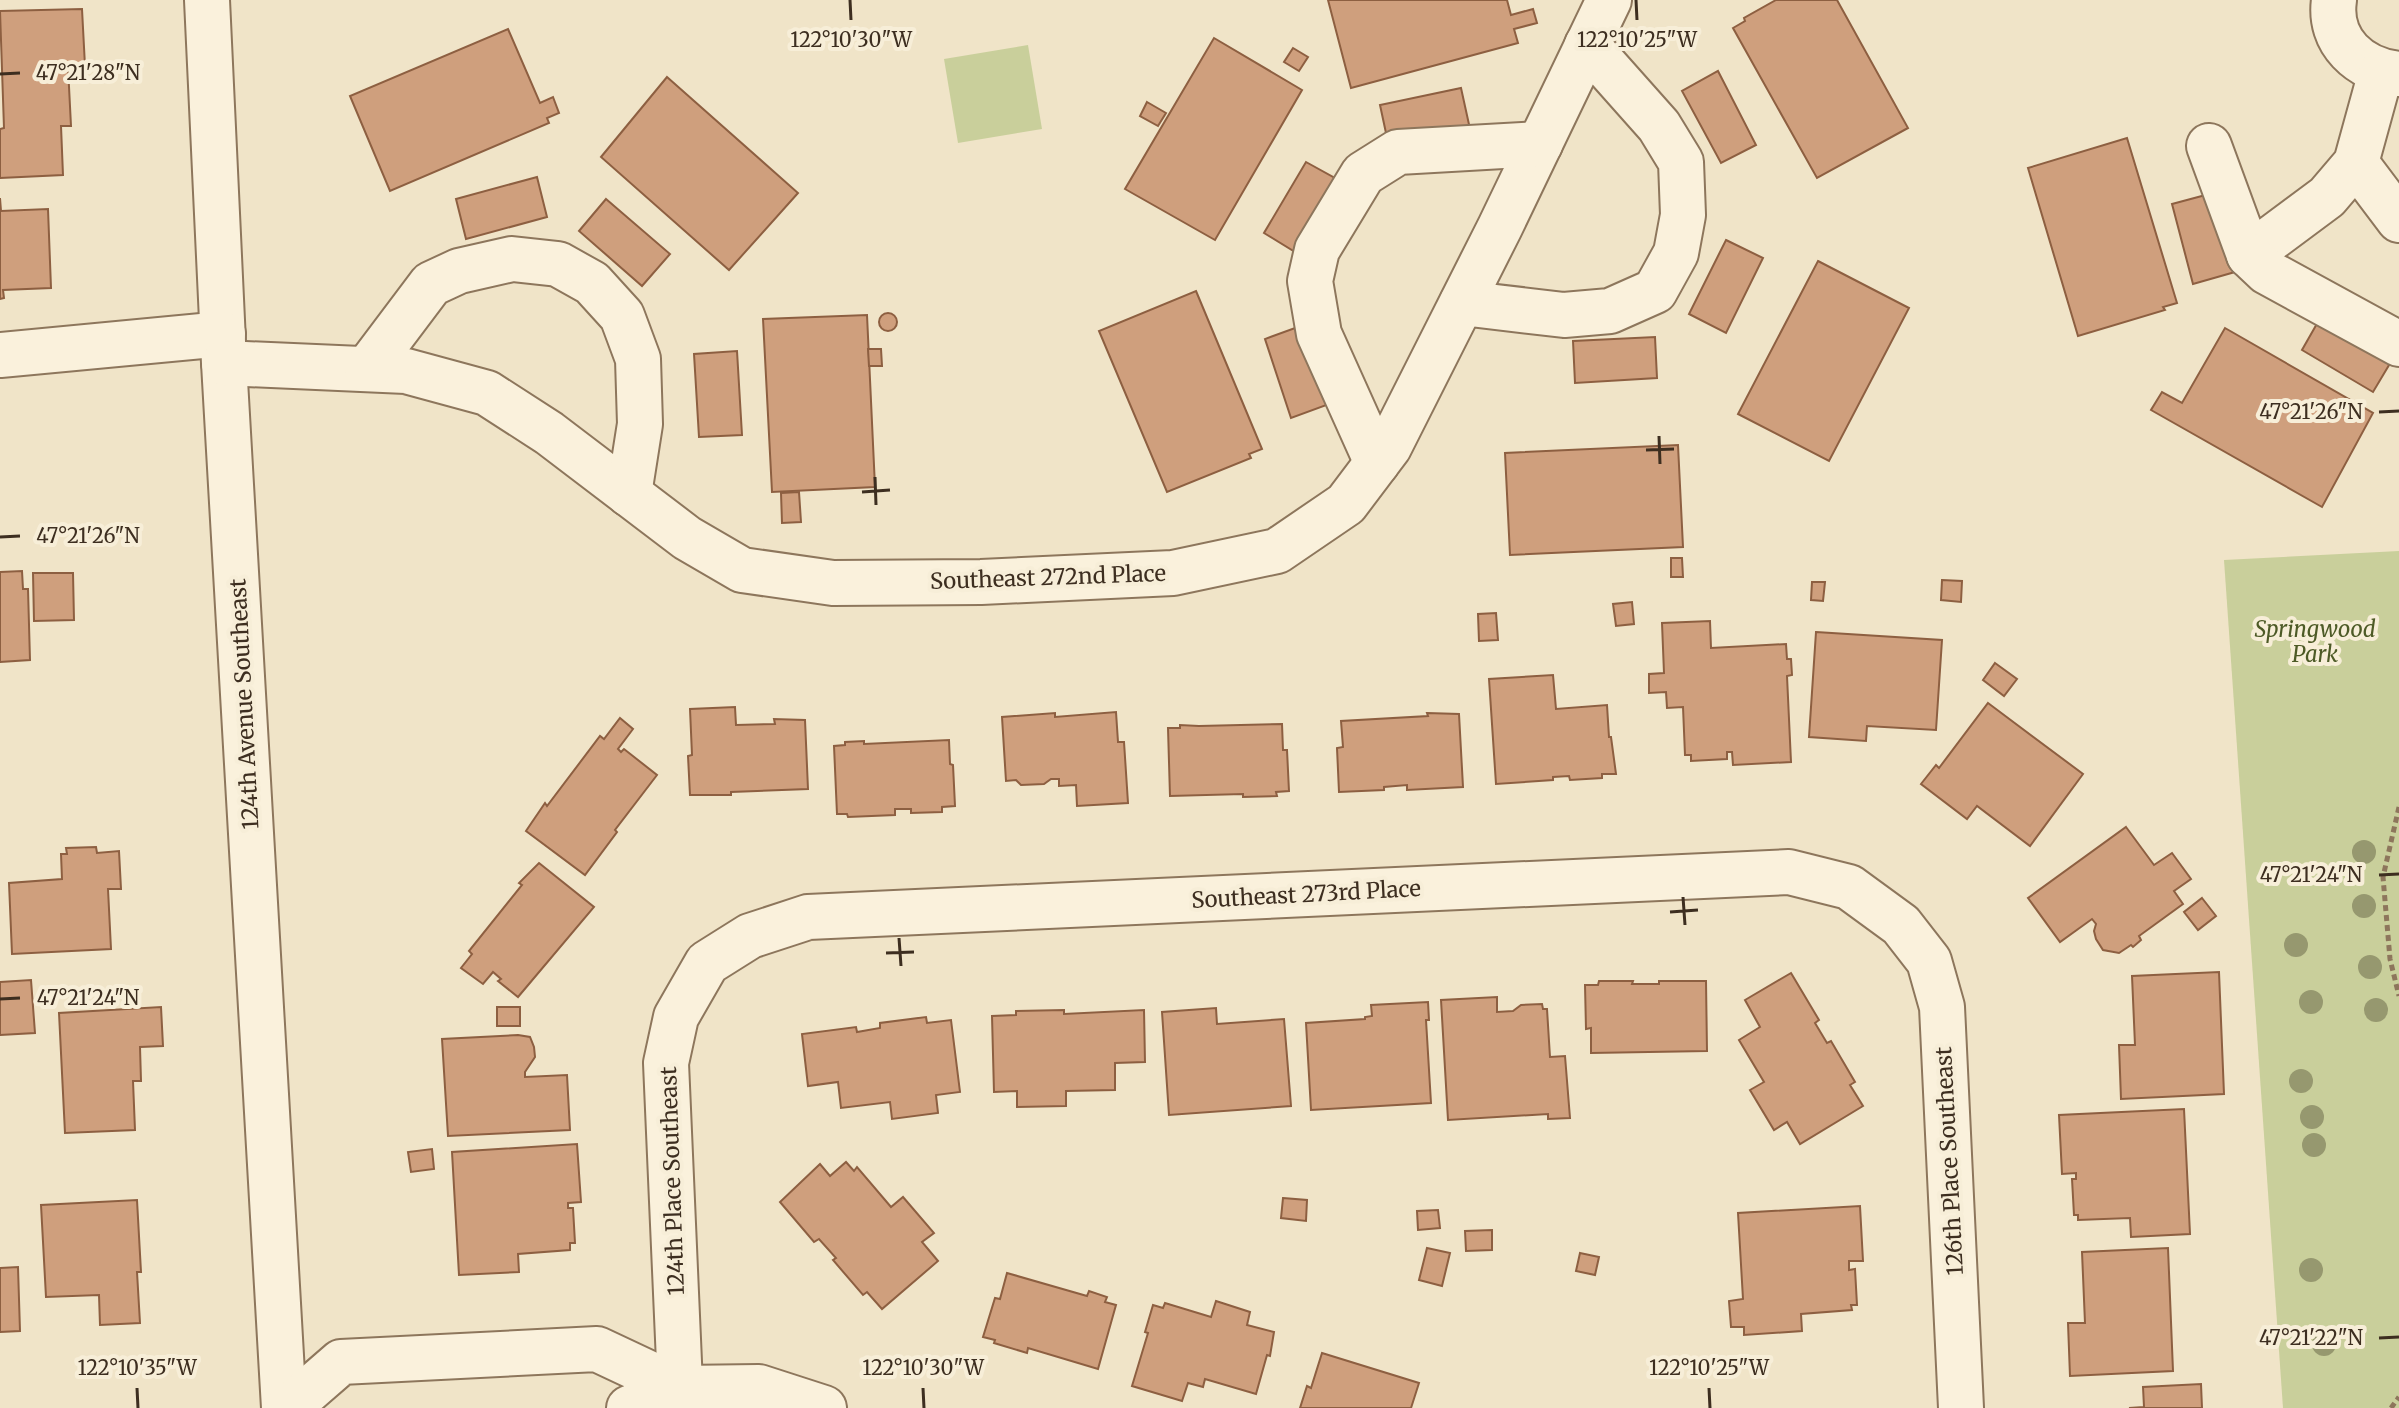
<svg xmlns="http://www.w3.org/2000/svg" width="2399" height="1408" viewBox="0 0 2399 1408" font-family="Merriweather,serif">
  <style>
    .green { fill: #c9cf9b }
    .building { fill: #cf9f7d; stroke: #8d5f41; stroke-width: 2 }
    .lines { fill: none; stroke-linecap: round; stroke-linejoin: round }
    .minor-casing { stroke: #8d765c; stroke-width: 48 }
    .path { stroke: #8d765c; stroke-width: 5; stroke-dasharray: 6 4; stroke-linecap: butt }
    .minor { stroke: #faf1dc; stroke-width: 44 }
    .tree { fill: #96986f }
    .ticks { fill: none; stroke: #3d2e20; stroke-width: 3 }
    .labels { text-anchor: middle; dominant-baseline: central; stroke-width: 8; stroke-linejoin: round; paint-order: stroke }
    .street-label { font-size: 22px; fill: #3d2e20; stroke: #f7eed8 }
    .park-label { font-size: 22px; font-style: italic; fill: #4d5a26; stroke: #f7eed8 }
    .ticks-label { font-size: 20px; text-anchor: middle; fill: #3d2e20; stroke: #f7eed8; stroke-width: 8; stroke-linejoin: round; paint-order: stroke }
  </style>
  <rect width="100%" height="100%" fill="#f0e4c8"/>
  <g class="green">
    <path d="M1028 45 1042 129 958 143 944 59Z"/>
    <path d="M2399 551V1408H2283L2224 560Z"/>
  </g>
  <g class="building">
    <path d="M1328 0H1507L1511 15 1533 9 1537 23 1514 29 1518 43 1351 88Z"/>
    <path d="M1776 0H1837L1908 128 1817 178 1733 28 1745 21 1744 18Z"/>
    <path d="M82 9 85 66 68 67 71 126H61L63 175 0 178V129L4 128 0 11Z"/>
    <path d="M508 29 540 103 553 97 559 113 547 118 549 123 390 191 350 96Z"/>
    <path d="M1214 38 1302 90 1215 240 1125 189Z"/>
    <path d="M1293 48 1308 57 1299 71 1284 62Z"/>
    <path d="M1718 71 1756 145 1721 163 1682 91Z"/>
    <path d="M667 77 798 193 729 270 601 157Z"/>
    <path d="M1461 88 1470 129 1389 147 1380 105Z"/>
    <path d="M1147 102 1166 113 1158 126 1140 116Z"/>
    <path d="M2127 138 2177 303 2163 307 2165 310 2078 336 2028 168Z"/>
    <path d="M1306 162 1342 182 1300 255 1264 233Z"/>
    <path d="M537 177 547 217 466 239 456 199Z"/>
    <path d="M2213 193 2235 272 2193 284 2172 204Z"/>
    <path d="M0 198 1 211 48 209 51 288 3 290 4 298 0 299Z"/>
    <path d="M606 199 670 254 642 286 579 231Z"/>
    <path d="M1726 240 1763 258 1726 333 1689 314Z"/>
    <path d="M1818 261 1909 308 1829 461 1738 414Z"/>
    <path d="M1196 291 1262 449 1249 454 1251 458 1167 492 1099 331Z"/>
    <circle cx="888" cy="322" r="9"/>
    <path d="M2323 313 2395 355 2373 392 2302 350Z"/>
    <path d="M867 315 875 487 772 492 763 319Z"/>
    <path d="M1306 324 1332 403 1291 418 1265 339Z"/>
    <path d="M2225 328 2373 413 2322 507 2151 410 2162 392 2182 403Z"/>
    <path d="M1655 337 1657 378 1575 383 1573 341Z"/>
    <path d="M868 349H881L882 366H869Z"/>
    <path d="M737 351 742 435 699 437 694 354Z"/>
    <path d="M1678 445 1683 547 1510 555 1505 453Z"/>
    <path d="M799 492 801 522 782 523 781 493Z"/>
    <path d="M1671 558H1682L1683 577H1671Z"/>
    <path d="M22 571 23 589H28L30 660 0 662V572Z"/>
    <path d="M33 573H73L74 620 34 621Z"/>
    <path d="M1942 580 1962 581 1961 602 1941 600Z"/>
    <path d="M1812 582H1825L1823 601 1811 600Z"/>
    <path d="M1632 602 1634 624 1616 626 1613 604Z"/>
    <path d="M1496 613 1498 640 1479 641 1478 614Z"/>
    <path d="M1710 621 1711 648 1786 644 1787 659H1791L1792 675 1787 676 1791 762 1733 765 1732 752H1727V759L1691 761V755H1685L1683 707 1667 708 1666 692 1649 693V674L1664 673 1662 623Z"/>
    <path d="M1816 632 1942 640 1936 730 1867 726 1866 741 1809 737Z"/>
    <path d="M1995 663 2017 679 2004 696 1983 680Z"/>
    <path d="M1553 675 1556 709 1607 705 1609 737H1611L1616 774H1602V778L1570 780 1569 776 1553 777V780L1496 784 1489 679Z"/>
    <path d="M1988 703 2083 774 2030 846 1977 806 1967 819 1921 784 1936 765 1939 768Z"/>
    <path d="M735 707 736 725 775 724 774 719 805 720 808 789 731 792V795H690L688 756 692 755 690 709Z"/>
    <path d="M1116 712 1118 742H1124L1128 803 1077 806 1076 785 1059 786V779H1051L1044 784 1021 785 1016 780 1006 781 1002 717 1055 713V717Z"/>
    <path d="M1427 713 1459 714 1463 787 1407 790V785L1384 787V790L1339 792 1337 748 1343 747 1341 721 1428 716Z"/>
    <path d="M620 718 633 729 618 749 621 752 624 749 657 775 615 830 617 832 585 875 526 831 545 803 547 806 600 736 604 739Z"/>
    <path d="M1282 724 1283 750H1287L1289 791 1276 792 1277 796 1243 797V794L1170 796 1168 728H1180V725L1199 726Z"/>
    <path d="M949 740 950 764 953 765 955 806 942 807V812L911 813V809H895V815L848 817 847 814H837L834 746 845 745V742L864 741V744Z"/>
    <path d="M2126 827 2154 865 2172 853 2191 879 2174 891 2183 904 2139 936 2141 940 2133 947 2131 945 2119 953 2103 950 2096 939 2094 931 2096 924 2092 919 2060 942 2028 898Z"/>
    <path d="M96 847 97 853 119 851 121 889H108L111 949 12 954 9 883 62 879 61 854H67L66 848Z"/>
    <path d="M539 863 594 907 518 997 498 981 501 979 493 972 483 984 461 968 472 954 469 951 522 885 519 883Z"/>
    <path d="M2202 898 2216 916 2198 930 2184 912Z"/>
    <path d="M2219 972 2224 1094 2121 1099 2119 1045H2135L2132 976Z"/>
    <path d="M1791 973 1819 1020 1815 1023 1827 1043 1831 1041 1855 1082 1850 1085 1863 1106 1800 1144 1787 1122 1774 1130 1750 1090 1764 1082 1739 1040 1760 1027 1745 1000Z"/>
    <path d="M31 980 35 1033 0 1035V982Z"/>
    <path d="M1599 981H1633L1632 984H1659V981H1706L1707 1051 1591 1053V1028L1586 1029 1585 985H1598Z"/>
    <path d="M1497 997V1012L1513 1011 1521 1005 1542 1004 1543 1009H1547L1550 1057 1565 1056 1570 1118 1548 1119V1114L1448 1120 1441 1000Z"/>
    <path d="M1428 1002 1429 1020H1426L1431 1103 1311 1110 1306 1023 1365 1019V1017L1372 1016 1371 1005Z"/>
    <path d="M161 1007 163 1046 140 1047 141 1081H133L135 1130 65 1133 59 1013Z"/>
    <rect x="497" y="1007" width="23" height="19"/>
    <path d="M1216 1008 1217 1024 1284 1019 1291 1106 1169 1115 1162 1012Z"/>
    <path d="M1064 1010V1014L1144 1010 1145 1062 1115 1063V1090L1066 1091V1106L1017 1107V1091L994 1092 992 1016 1016 1015V1011Z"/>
    <path d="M926 1017 927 1023 951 1020 960 1092 936 1095 938 1113 892 1119 890 1102 841 1108 838 1082 808 1086 802 1034 856 1027 857 1032 880 1028V1023Z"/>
    <path d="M518 1035 530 1037 534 1047 535 1057 525 1072V1077L567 1075 570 1130 448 1136 442 1039Z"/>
    <path d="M2184 1109 2190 1234 2131 1237 2130 1218 2078 1220V1215H2074L2072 1179H2076V1173L2062 1174 2059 1115Z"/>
    <path d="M577 1144 581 1202 568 1203V1208H573L575 1243H570V1250L518 1254 519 1272 459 1275 452 1152Z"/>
    <path d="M432 1149 434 1169 411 1172 408 1152Z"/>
    <path d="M846 1162 854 1171 857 1167 891 1207 903 1197 934 1233 922 1242 938 1261 882 1309 867 1292 863 1295 833 1260 836 1258 819 1239 814 1242 780 1202 820 1164 830 1176Z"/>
    <path d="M1283 1198 1307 1200 1306 1221 1281 1218Z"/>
    <path d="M137 1200 141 1272H137L140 1323 100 1325 99 1295 46 1297 41 1205Z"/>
    <path d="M1860 1206 1863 1261H1849V1270L1855 1269 1857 1305H1851L1852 1310 1801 1314 1802 1331 1744 1335V1327H1731L1729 1301 1743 1299 1738 1213Z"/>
    <path d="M1438 1210 1440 1228 1418 1230 1417 1211Z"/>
    <path d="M1492 1230V1250L1466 1251 1465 1231Z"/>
    <path d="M1427 1248 1450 1253 1442 1286 1419 1280Z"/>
    <path d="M2168 1248 2173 1371 2070 1376 2068 1323H2085L2082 1252Z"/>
    <path d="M1580 1253 1599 1257 1595 1275 1576 1271Z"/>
    <path d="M18 1267 20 1331 0 1332V1268Z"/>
    <path d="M1007 1273 1087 1296 1089 1291 1107 1297 1105 1302 1116 1305 1098 1369 1028 1348 1027 1353 994 1343 995 1340 983 1337 995 1298 1000 1299Z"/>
    <path d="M1216 1301 1250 1312 1247 1325 1274 1332 1270 1356 1267 1355 1256 1394 1205 1379 1203 1387 1188 1383 1182 1401 1132 1386 1148 1333 1145 1332 1153 1305 1163 1308 1165 1303 1211 1317Z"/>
    <path d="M1322 1353 1419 1383 1411 1408H1300L1307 1386 1311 1388Z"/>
    <path d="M2201 1384 2202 1408H2129L2144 1407 2143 1387Z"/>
  </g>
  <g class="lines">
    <defs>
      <g id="minor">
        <path d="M207 0 224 363 284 1408"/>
        <path d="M2334 0C2328 42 2360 70 2399 74"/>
        <path d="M2209 146 2249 255 2327 197 2356 163 2381 72"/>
        <path d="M2356 163 2399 220"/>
        <path d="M2249 255 2267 272 2399 344"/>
        <path d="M1462 303 1564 315 1610 311 1655 291 1676 253 1683 215 1681 162 1659 126 1587 45"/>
        <path d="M0 355 223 334"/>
        <path d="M224 363 406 371 487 393 549 433 687 538 742 570 833 583 981 582 1173 573 1277 551 1346 504 1389 447 1500 227 1609 0"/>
        <path d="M367 369 431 284 459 271 512 259 558 264 592 283 622 316 638 359 640 424 629 494"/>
        <path d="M1377 463 1319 334 1310 281 1317 250 1363 174 1398 152 1540 144"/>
        <path d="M680 1388 759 1387 824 1408"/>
        <path d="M288 1408 341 1362 597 1349 680 1388 629 1408"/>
        <path d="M681 1408 666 1063 676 1017 707 963 750 936 808 917 1789 872 1849 887 1901 925 1929 961 1942 1007 1961 1408"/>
      </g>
    </defs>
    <use href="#minor" class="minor-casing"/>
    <g class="path">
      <path d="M2399 807 2383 877 2390 959 2399 996"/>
      <path d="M2391 1408 2399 1397"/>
    </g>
    <use href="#minor" class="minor"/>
  </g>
  <g class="tree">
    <circle cx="2364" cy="852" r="12"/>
    <circle cx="2364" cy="906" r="12"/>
    <circle cx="2296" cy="945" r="12"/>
    <circle cx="2370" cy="967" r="12"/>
    <circle cx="2311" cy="1002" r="12"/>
    <circle cx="2376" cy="1010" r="12"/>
    <circle cx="2301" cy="1081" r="12"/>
    <circle cx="2312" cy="1117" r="12"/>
    <circle cx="2314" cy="1145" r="12"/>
    <circle cx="2311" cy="1270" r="12"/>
    <circle cx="2324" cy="1344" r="12"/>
  </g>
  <path class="ticks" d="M850 0 851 20M1636 0 1637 20M0 74 20 73M2379 412 2399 411M1659 436 1660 464M1646 450 1674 449M875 477 876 505M862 492 890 490M0 537 20 536M2379 875 2399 874M1683 897 1685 925M1670 912 1698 910M899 938 901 966M886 953 914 952M0 999 20 998M2379 1338 2399 1337M137 1388 138 1408M923 1388 924 1408M1709 1388 1710 1408"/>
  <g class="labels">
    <g class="street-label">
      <text transform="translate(1048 577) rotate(-2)">Southeast 272nd Place</text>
      <text transform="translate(244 704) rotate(-93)">124th Avenue Southeast</text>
      <text transform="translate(1306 894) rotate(-3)">Southeast 273rd Place</text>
      <text transform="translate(1949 1161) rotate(-93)">126th Place Southeast</text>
      <text transform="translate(672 1181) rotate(-92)">124th Place Southeast</text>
    </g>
    <g class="park-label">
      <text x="2315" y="629">Springwood<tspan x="2315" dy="25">Park</tspan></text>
    </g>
  </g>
  <g class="ticks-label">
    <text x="851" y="47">122°10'30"W</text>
    <text x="1637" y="47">122°10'25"W</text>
    <text x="88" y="80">47°21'28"N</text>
    <text x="2311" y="419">47°21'26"N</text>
    <text x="88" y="543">47°21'26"N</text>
    <text x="2311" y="882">47°21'24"N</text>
    <text x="88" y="1005">47°21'24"N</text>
    <text x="2311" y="1345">47°21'22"N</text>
    <text x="137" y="1375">122°10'35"W</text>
    <text x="923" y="1375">122°10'30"W</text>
    <text x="1709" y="1375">122°10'25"W</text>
  </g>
</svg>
